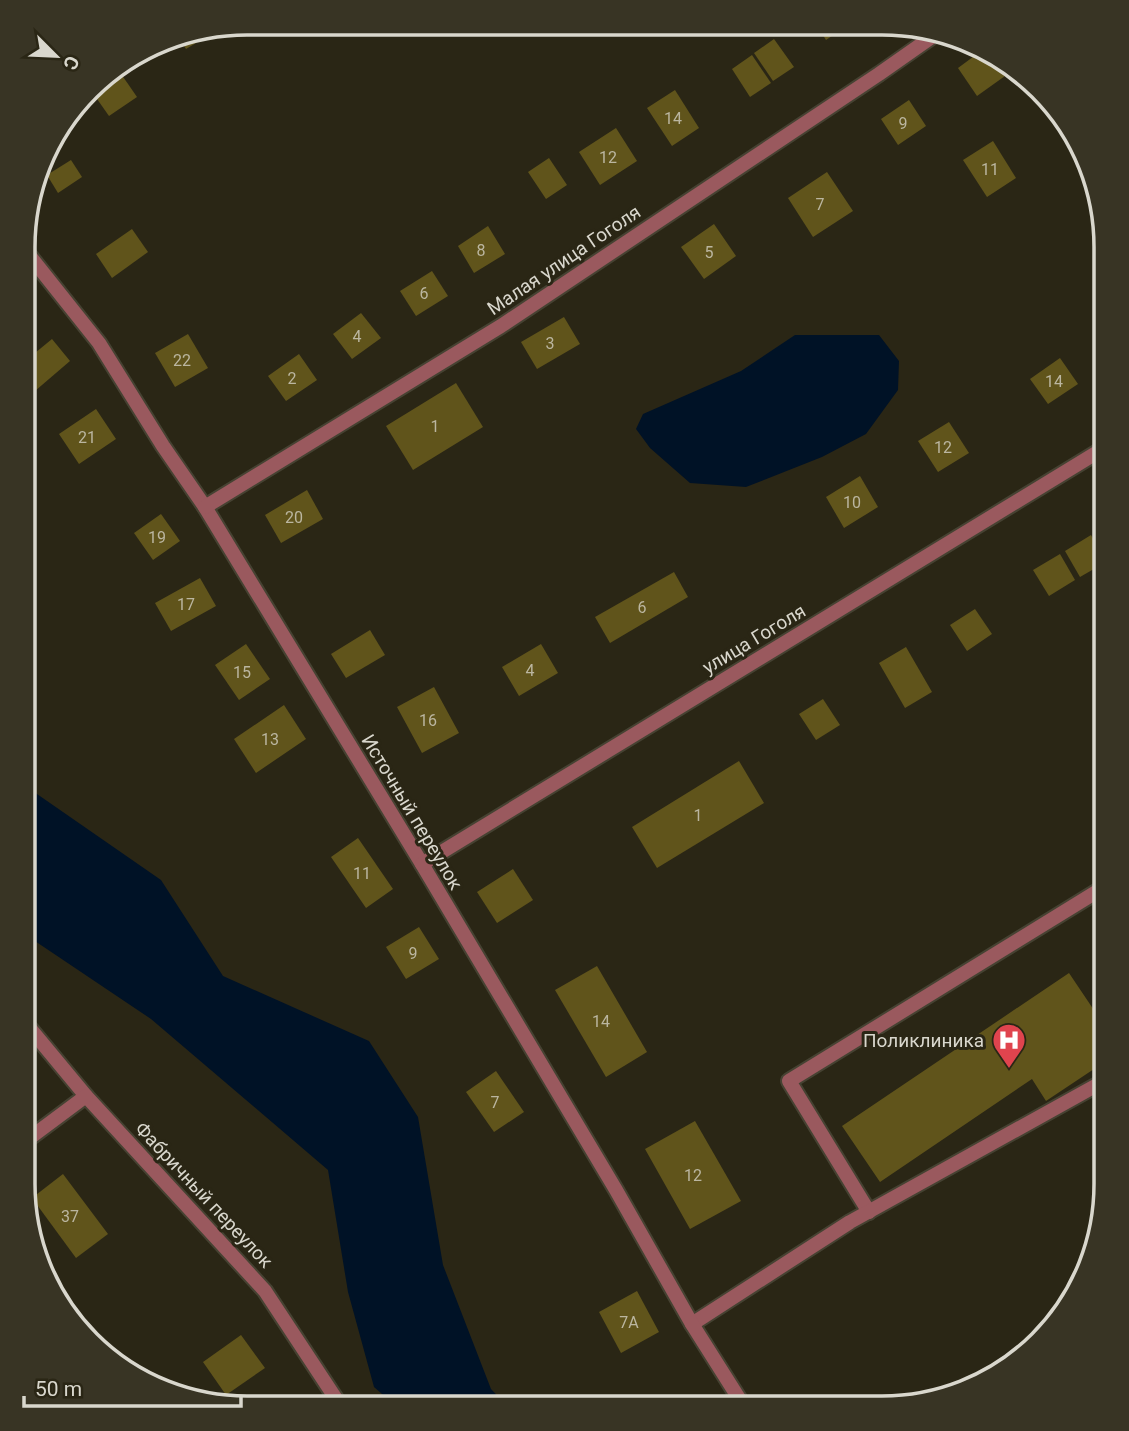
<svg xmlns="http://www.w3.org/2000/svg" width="1129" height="1431" viewBox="0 0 1129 1431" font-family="Roboto,sans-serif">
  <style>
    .water { fill: #001226 }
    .building { fill: #60541b }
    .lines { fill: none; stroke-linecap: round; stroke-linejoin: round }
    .lane-casing { stroke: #464232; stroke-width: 18 }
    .street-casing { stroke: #464232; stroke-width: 18 }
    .lane { stroke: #9a595e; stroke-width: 14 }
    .street { stroke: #9a595e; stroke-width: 14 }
    .labels { text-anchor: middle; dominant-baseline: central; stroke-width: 6; stroke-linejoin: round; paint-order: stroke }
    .number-label { font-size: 16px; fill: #bbb6a0 }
    .street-label { font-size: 19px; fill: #d9d7cd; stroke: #2a2615 }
    .poi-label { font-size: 19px; fill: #d9d7cd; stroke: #2a2615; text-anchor: end }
    .rim { fill: none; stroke: #d9d7cd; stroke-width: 3.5 }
  </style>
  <rect width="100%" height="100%" fill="#2a2615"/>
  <g class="water">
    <path d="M795 335H879L899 361 898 390 866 434 822 457 746 487 690 483 650 448 636 429 643 414 741 371Z"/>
    <path d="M24 785 161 880 223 976 369 1041 418 1117 443 1265 491 1389 509 1408H398L374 1387 348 1292 328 1170 151 1019 23 933Z"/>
  </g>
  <g class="building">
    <path d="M816 24 848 25 826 40Z"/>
    <path d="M209 29 211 34 186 49 177 34Z"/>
    <path d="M774 39 794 67 773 81 754 53Z"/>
    <path d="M981 51 990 54 1005 76 977 96 958 68Z"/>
    <path d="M752 55 771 83 750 97 732 69Z"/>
    <path d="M117 68 137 97 109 116 90 89 99 78Z"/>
    <path d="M675 90 699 128 672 146 647 108Z"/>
    <path d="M909 100 926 126 898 145 881 119Z"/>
    <path d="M616 128 637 161 600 185 579 152Z"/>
    <path d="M993 141 1016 178 987 197 963 160Z"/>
    <path d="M549 158 567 185 546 199 528 172Z"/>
    <path d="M71 160 82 177 58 193 47 175Z"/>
    <path d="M827 172 853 211 813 237 788 198Z"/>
    <path d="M714 224 736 256 704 279 681 247Z"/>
    <path d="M488 226 505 254 474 273 458 246Z"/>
    <path d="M132 229 148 252 112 278 96 254Z"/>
    <path d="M432 271 448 296 416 316 400 291Z"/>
    <path d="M361 313 381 338 352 359 333 334Z"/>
    <path d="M564 317 580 344 537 369 521 342Z"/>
    <path d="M188 334 208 368 175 387 155 353Z"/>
    <path d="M52 339 70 361 35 391 24 378V362Z"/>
    <path d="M299 354 317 380 286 401 268 376Z"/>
    <path d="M1060 358 1078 384 1048 404 1030 379Z"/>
    <path d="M456 383 483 427 413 470 386 426Z"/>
    <path d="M96 409 116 439 79 464 59 434Z"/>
    <path d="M949 422 969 453 938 472 918 441Z"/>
    <path d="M860 476 878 507 844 528 826 497Z"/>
    <path d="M307 490 323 519 281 543 265 515Z"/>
    <path d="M161 514 180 541 153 560 134 533Z"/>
    <path d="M1091 535 1106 562 1080 577 1065 551Z"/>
    <path d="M1060 554 1075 580 1049 596 1033 570Z"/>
    <path d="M674 572 688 597 610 643 595 617Z"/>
    <path d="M200 578 216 606 171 631 155 603Z"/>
    <path d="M975 609 992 634 967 651 950 625Z"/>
    <path d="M370 630 385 655 346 678 331 654Z"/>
    <path d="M246 644 270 679 239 700 215 665Z"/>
    <path d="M541 644 558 673 519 696 502 667Z"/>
    <path d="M906 647 932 692 905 708 879 663Z"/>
    <path d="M434 687 459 733 422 753 397 707Z"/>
    <path d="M823 699 840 725 816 740 799 714Z"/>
    <path d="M284 705 306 739 256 773 234 739Z"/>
    <path d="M739 761 764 803 657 868 632 827Z"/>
    <path d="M358 838 393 889 366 908 331 857Z"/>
    <path d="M513 869 533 900 497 923 477 892Z"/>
    <path d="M419 927 439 959 406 979 386 947Z"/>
    <path d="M597 966 647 1052 606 1077 555 990Z"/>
    <path d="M1069 973 1106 1028V1061L1046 1101 1032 1079 880 1182 842 1126Z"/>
    <path d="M496 1071 524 1112 494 1132 466 1092Z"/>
    <path d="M695 1121 741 1201 690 1229 645 1149Z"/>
    <path d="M63 1174 108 1234 76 1258 32 1198Z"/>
    <path d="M637 1291 659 1332 621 1353 599 1312Z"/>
    <path d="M241 1335 265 1368 226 1395 203 1362Z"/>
  </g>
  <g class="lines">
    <defs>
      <g id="lane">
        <path d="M869 1212 789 1081 1106 886"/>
        <path d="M692 1324 850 1222 1106 1080"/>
      </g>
      <g id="street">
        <path d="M25 250 99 343 163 446 205 507 422 864 616 1190 692 1324 745 1408"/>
        <path d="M205 507 501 326 879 74 936 34"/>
        <path d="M422 864 1106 447"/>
        <path d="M23 1020 86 1096 265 1291 342 1408"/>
        <path d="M23 1143 86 1096"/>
      </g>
    </defs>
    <use href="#lane" class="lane-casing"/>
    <use href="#street" class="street-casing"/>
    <use href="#lane" class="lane"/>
    <use href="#street" class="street"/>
  </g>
  <defs>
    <symbol id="hospital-pin" viewBox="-11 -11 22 30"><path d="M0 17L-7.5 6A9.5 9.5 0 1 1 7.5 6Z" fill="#e0444e" stroke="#2a2615"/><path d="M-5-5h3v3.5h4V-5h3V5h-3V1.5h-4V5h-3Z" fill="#fff"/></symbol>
  </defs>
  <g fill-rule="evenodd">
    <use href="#hospital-pin" x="990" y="1021" width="38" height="52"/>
  </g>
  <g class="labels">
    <g class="number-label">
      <text x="673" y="118">14</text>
      <text x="903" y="123">9</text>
      <text x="608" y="157">12</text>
      <text x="990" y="169">11</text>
      <text x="820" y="204">7</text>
      <text x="481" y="250">8</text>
      <text x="709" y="252">5</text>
      <text x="424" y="293">6</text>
      <text x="357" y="336">4</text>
      <text x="550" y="343">3</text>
      <text x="182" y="360">22</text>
      <text x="292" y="378">2</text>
      <text x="1054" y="381">14</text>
      <text x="435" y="426">1</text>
      <text x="87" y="437">21</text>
      <text x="943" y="447">12</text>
      <text x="852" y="502">10</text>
      <text x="294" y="517">20</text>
      <text x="157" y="537">19</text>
      <text x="186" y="604">17</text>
      <text x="642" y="607">6</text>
      <text x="530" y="670">4</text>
      <text x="242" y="672">15</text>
      <text x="428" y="720">16</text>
      <text x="270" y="739">13</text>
      <text x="698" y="815">1</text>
      <text x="362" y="873">11</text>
      <text x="413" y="953">9</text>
      <text x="601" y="1021">14</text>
      <text x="495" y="1102">7</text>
      <text x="693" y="1175">12</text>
      <text x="70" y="1216">37</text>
      <text x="629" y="1322">7А</text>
    </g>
    <g class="street-label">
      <text transform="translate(564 260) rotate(-34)">Малая улица Гоголя</text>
      <text transform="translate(754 639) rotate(-31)">улица Гоголя</text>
      <text transform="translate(412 812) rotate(59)">Источный переулок</text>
      <text transform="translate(204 1195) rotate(47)">Фабричный переулок</text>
    </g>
    <g class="poi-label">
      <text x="984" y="1040">Поликлиника</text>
    </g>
  </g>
  <path d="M0 0H1129V1431H0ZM247 35H882A212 212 0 0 1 1094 247V1184A212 212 0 0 1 882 1396H247A212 212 0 0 1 35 1184V247A212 212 0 0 1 247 35Z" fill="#383424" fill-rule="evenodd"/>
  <path class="rim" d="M247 35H882A212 212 0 0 1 1094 247V1184A212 212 0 0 1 882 1396H247A212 212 0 0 1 35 1184V247A212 212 0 0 1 247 35Z"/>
  <g transform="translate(56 56) rotate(114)" stroke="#2a2615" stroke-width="5" paint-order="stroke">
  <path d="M0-5L12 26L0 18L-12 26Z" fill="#d9d7cd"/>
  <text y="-10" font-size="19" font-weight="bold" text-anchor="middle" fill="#d9d7cd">С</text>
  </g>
  <path d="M24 1396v10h217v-10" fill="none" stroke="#d9d7cd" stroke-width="3.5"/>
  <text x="35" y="1396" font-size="21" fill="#d9d7cd" stroke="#2a2615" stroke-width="5" paint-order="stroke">50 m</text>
</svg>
